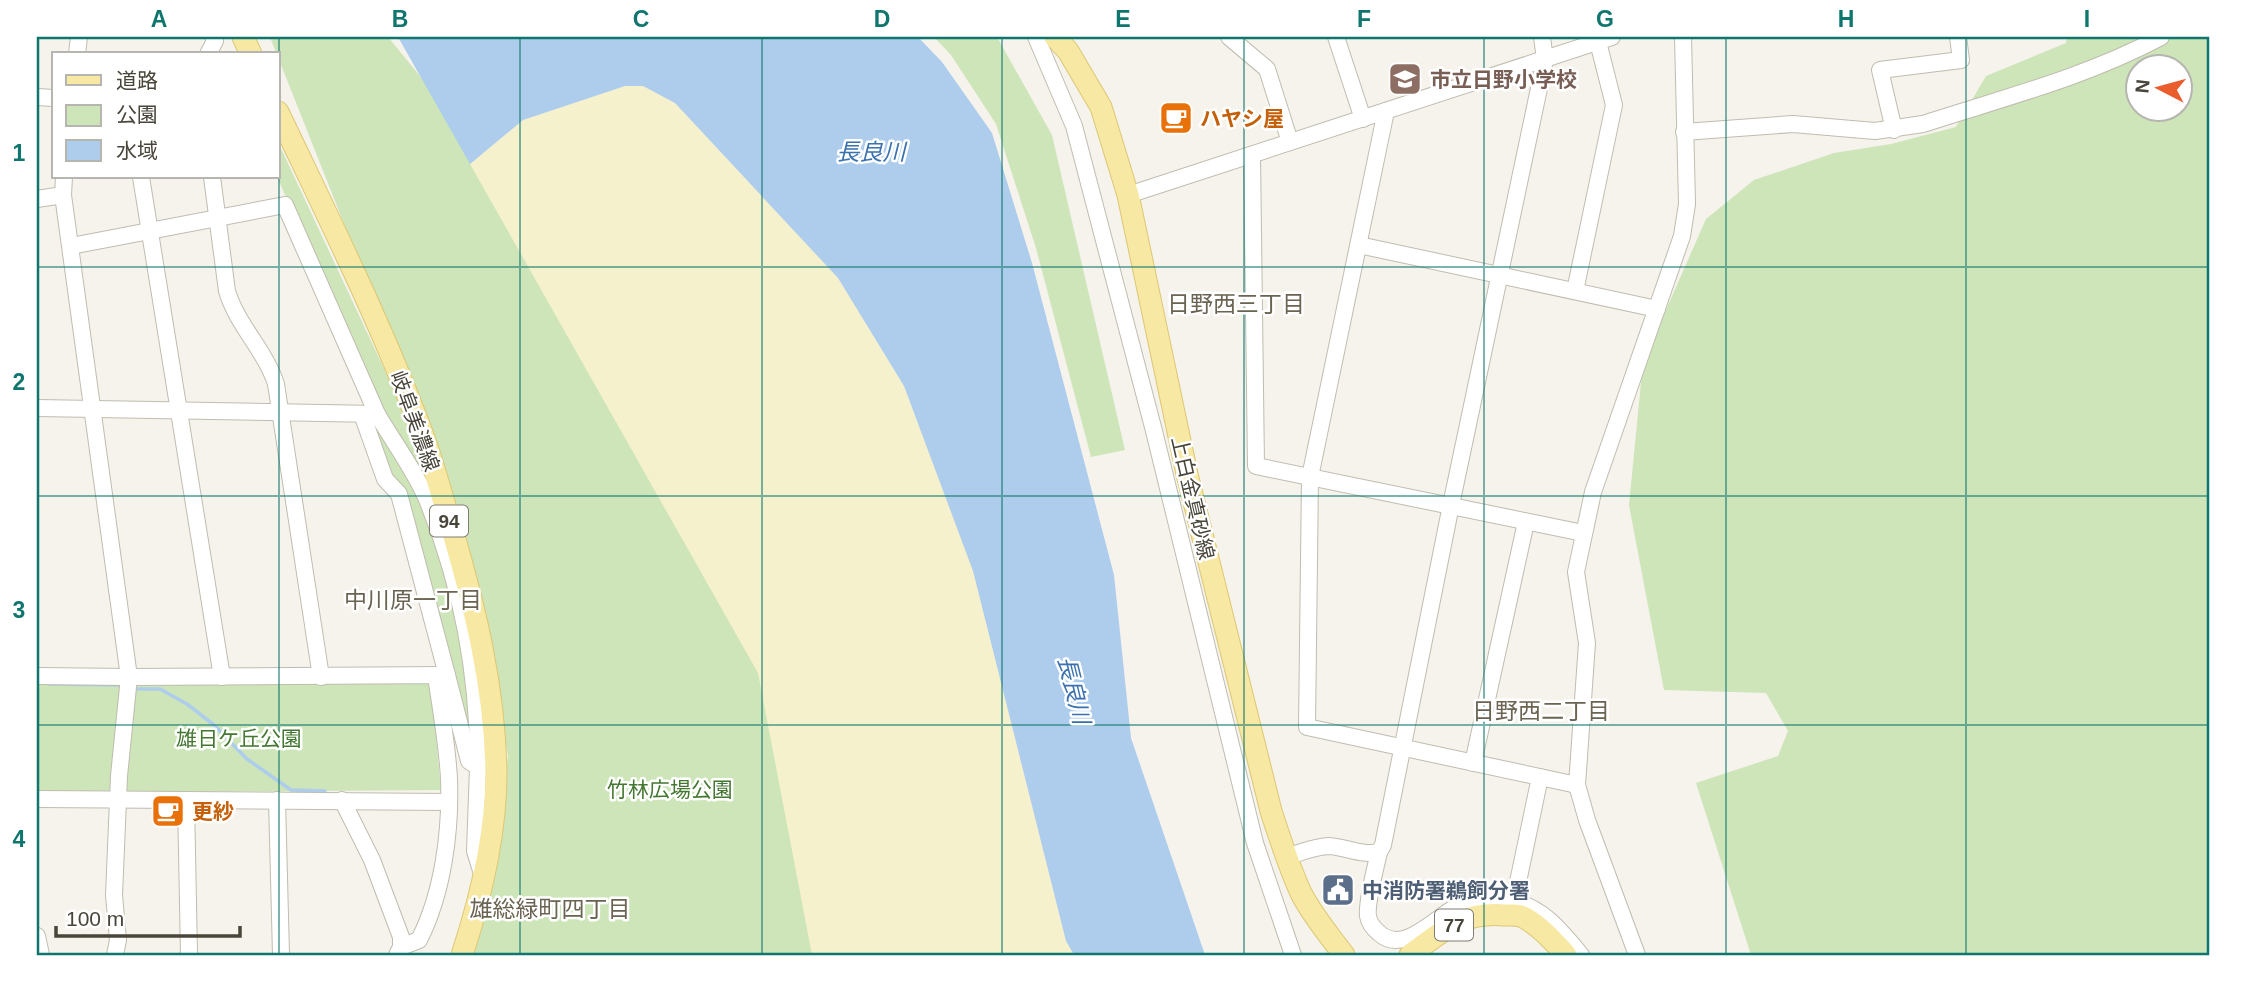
<svg xmlns="http://www.w3.org/2000/svg" width="2246" height="992" viewBox="0 0 2246 992" font-family="Arial,'Noto Sans JP',sans-serif">
  <style>
    .green { fill: #cde5b9; fill-rule: evenodd }
    .sand { fill: #f5f1cc }
    .water { fill: #aeccec }
    .lines { fill: none; stroke-linecap: round; stroke-linejoin: round }
    .stream { stroke: #aeccec; stroke-width: 3.5 }
    .minor-casing { stroke: #c0bcaf; stroke-width: 18 }
    .major-casing { stroke: #dcc773; stroke-width: 23 }
    .minor { stroke: #fff; stroke-width: 16 }
    .major { stroke: #f7e8a3; stroke-width: 21 }
    .grid { fill: none; stroke: #0f766e; stroke-width: 2; stroke-opacity: 0.55 }
    .labels { text-anchor: middle; dominant-baseline: central; stroke-width: 5; stroke-linejoin: round; paint-order: stroke }
    .shield { fill: #fff; stroke: #807d75; stroke-width: 2 }
    .shield-label { font-size: 19px; font-weight: bold; fill: #49453a }
    .education-label { font-size: 21px; font-weight: bold; fill: #785e54; stroke: #fff; text-anchor: start }
    .food-label { font-size: 21px; font-weight: bold; fill: #c56008; stroke: #fff; text-anchor: start }
    .street-label { font-size: 21px; fill: #49453a; stroke: #fff }
    .park-label { font-size: 21px; fill: #447731; stroke: #fff }
    .service-label { font-size: 21px; font-weight: bold; fill: #4e5e75; stroke: #fff; text-anchor: start }
    .water-label { font-size: 23px; font-style: italic; fill: #3a71ae; stroke: #fff }
    .neighbourhood-label { font-size: 23px; fill: #6b6452; stroke: #fff }
    .neatline { fill: none; stroke: #0f766e; stroke-width: 2.5 }
    .grid-label { font-size: 23px; text-anchor: middle; font-weight: bold; fill: #0f766e }
  </style>
  <rect width="100%" height="100%" fill="#f5f3ec"/>
  <g class="green">
    <path d="M270 37H388L484 154 1048 955H473L495 864 508 756 480 597 436 440 354 249Z"/>
    <path d="M934 37H997L1052 135 1125 450 1091 457 1036 248 996 124 951 55Z"/>
    <path d="M2067 37H2209V955H1751L1696 783 1778 756 1788 731 1766 693 1664 690 1629 505 1643 362 1706 219 1754 180 1834 153 1891 144 1956 127 1986 76 2066 43ZM2138 66H2180V108H2138Z"/>
    <path d="M278 142 414 433 463 592 471 732 392 478 372 430 361 365 351 335 340 317 277 177Z"/>
    <path d="M431 682 441 790 37 793V683Z"/>
  </g>
  <path class="sand" d="M625 86H643L675 103 838 278 904 386 973 570 1066 941 1074 955H812L758 673 470 164 523 120Z"/>
  <path class="water" d="M398 37H918L942 62 992 133 1032 263 1114 575 1131 738 1205 955H1074L1066 941 973 571 904 386 838 278 675 103 643 86H625L523 120 470 164Z"/>
  <g class="lines">
    <g class="stream">
      <path d="M49 684 122 685"/>
      <path d="M138 689H160L187 704 214 725 247 759 291 790 325 791"/>
    </g>
    <defs>
      <g id="minor">
        <path d="M1036 37 1074 126 1154 431 1255 843 1293 955"/>
        <path d="M1229 37 1267 69 1290 142"/>
        <path d="M1336 37 1363 119"/>
        <path d="M77 54 79 37"/>
        <path d="M208 54 215 41 213 37"/>
        <path d="M37 97 54 98"/>
        <path d="M1386 111 1310 477 1307 727 1577 785"/>
        <path d="M1894 130 1880 70 1961 60 1958 37"/>
        <path d="M1684 132 1793 124 1875 131 1923 124C2003 98 2086 77 2161 37"/>
        <path d="M1252 155 1256 466 1583 533"/>
        <path d="M64 177 63 195 129 677 119 776 114 895 118 940 115 955"/>
        <path d="M141 177 222 677"/>
        <path d="M212 177 227 291C237 325 265 350 276 384L321 677"/>
        <path d="M1128 195 1612 37"/>
        <path d="M37 199 63 195"/>
        <path d="M1359 245 1657 309"/>
        <path d="M71 246 285 205 377 414"/>
        <path d="M1575 291 1614 105 1598 42"/>
        <path d="M37 408 377 414C393 441 417 474 428 502 462 587 479 676 478 767"/>
        <path d="M362 414 385 479 399 494 447 675"/>
        <path d="M37 676 129 677 447 675 469 761 478 767 475 851 483 877"/>
        <path d="M1473 763 1526 522"/>
        <path d="M37 799 449 802"/>
        <path d="M186 800 189 955"/>
        <path d="M277 800 281 955"/>
        <path d="M342 800 372 860 401 937V947L397 955"/>
        <path d="M1379 852C1376 866 1366 903 1368 916 1369 923 1373 928 1379 933 1404 956 1436 916 1458 906 1472 900 1485 897 1500 899 1538 902 1559 928 1581 955"/>
        <path d="M1286 857C1300 853 1315 846 1329 846 1346 847 1362 856 1379 852L1383 845 1451 505 1545 60 1542 37"/>
        <path d="M1514 901 1540 777"/>
        <path d="M37 936 41 955"/>
        <path d="M401 947 419 940C443 893 451 831 449 778 447 744 441 710 436 676"/>
        <path d="M1637 955 1587 820 1577 785 1587 643 1576 572 1593 492 1682 236 1687 204 1683 37"/>
      </g>
      <g id="major">
        <path d="M243 37 251 54"/>
        <path d="M1055 37 1068 51 1101 107 1128 195 1187 474 1271 811C1280 839 1289 867 1301 893 1312 915 1329 935 1344 955"/>
        <path d="M278 112C328 217 380 321 421 430 433 461 441 494 451 526 475 607 495 689 496 774 496 836 481 897 462 955"/>
        <path d="M1410 955C1442 932 1462 911 1504 915 1511 915 1519 914 1525 918 1541 927 1554 942 1566 955"/>
      </g>
    </defs>
    <use href="#minor" class="minor-casing"/>
    <use href="#major" class="major-casing"/>
    <use href="#minor" class="minor"/>
    <use href="#major" class="major"/>
  </g>
  <path class="grid" d="M279 37V955M520 37V955M762 37V955M1002 37V955M1244 37V955M1484 37V955M1726 37V955M1966 37V955M37 267H2209M37 496H2209M37 725H2209"/>
  <defs>
    <symbol id="school-square" viewBox="-11 -11 22 22"><rect x="-9" y="-9" width="18" height="18" rx="4" fill="#8d6e63" stroke="#fff"/><path d="M0-5L7-2L0 1L-7-2ZM-4 1L0 2.5L4 1V4Q0 6-4 4Z" fill="#fff"/></symbol>
    <symbol id="cafe-square" viewBox="-11 -11 22 22"><rect x="-9" y="-9" width="18" height="18" rx="4" fill="#e8710a" stroke="#fff"/><path d="M-5.5-4.5H6V0H3Q3 3.5 0 3.5H-2.5Q-5.5 3.5-5.5 0ZM3-3.2v2h1.7v-2ZM-6 4.5H4V6H-6Z" fill="#fff"/></symbol>
    <symbol id="civic-square" viewBox="-11 -11 22 22"><rect x="-9" y="-9" width="18" height="18" rx="4" fill="#5c6f8a" stroke="#fff"/><path d="M-.6-6.5H3V-4.5H.6V-3L4-1V1h2V6H-6V1h2V-1L-.6-3ZM-1.2 2.5V6h2.4V2.5Z" fill="#fff"/></symbol>
  </defs>
  <g fill-rule="evenodd">
    <use href="#school-square" x="1386" y="60" width="38" height="38"/>
    <use href="#cafe-square" x="1157" y="99" width="38" height="38"/>
    <use href="#cafe-square" x="149" y="792" width="38" height="38"/>
    <use href="#civic-square" x="1319" y="871" width="38" height="38"/>
  </g>
  <g class="labels">
    <g class="shield">
      <rect x="430" y="505.5" width="38" height="31" rx="5"/>
      <rect x="1435" y="909.5" width="38" height="31" rx="5"/>
    </g>
    <g class="shield-label">
      <text x="449" y="521">94</text>
      <text x="1454" y="925">77</text>
    </g>
    <g class="education-label">
      <text x="1430" y="79">市立日野小学校</text>
    </g>
    <g class="food-label">
      <text x="1200" y="118">ハヤシ屋</text>
      <text x="192" y="811">更紗</text>
    </g>
    <g class="street-label">
      <text transform="translate(415 421) rotate(70)">岐阜美濃線</text>
      <text transform="translate(1193 498) rotate(77)">上白金真砂線</text>
    </g>
    <g class="park-label">
      <text x="239" y="738">雄日ケ丘公園</text>
      <text x="670" y="789">竹林広場公園</text>
    </g>
    <g class="service-label">
      <text x="1362" y="890">中消防署鵜飼分署</text>
    </g>
    <g class="water-label">
      <text x="871" y="152">長良川</text>
      <text transform="translate(1074 690) rotate(76)">長良川</text>
    </g>
    <g class="neighbourhood-label">
      <text x="1236" y="304">日野西三丁目</text>
      <text x="413" y="600">中川原一丁目</text>
      <text x="1541" y="711">日野西二丁目</text>
      <text x="550" y="909">雄総緑町四丁目</text>
    </g>
  </g>
  <rect width="2246" height="992" fill="none" stroke="#ffffff" stroke-width="77"/>
  <rect x="52" y="52" width="228" height="126" fill="#ffffff" stroke="#b6b5b0" stroke-width="2"/>
  <rect x="66" y="75" width="35" height="10" fill="#f7e8a3" stroke="#b6b5b0" stroke-width="2"/>
  <text x="116" y="88" font-size="21" fill="#49453a">道路</text>
  <rect x="66" y="105" width="35" height="21" fill="#cde5b9" stroke="#b6b5b0" stroke-width="2"/>
  <text x="116" y="122" font-size="21" fill="#49453a">公園</text>
  <rect x="66" y="140" width="35" height="21" fill="#aeccec" stroke="#b6b5b0" stroke-width="2"/>
  <text x="116" y="158" font-size="21" fill="#49453a">水域</text>
  <g transform="translate(2159 88) rotate(276)"><circle r="33" fill="#ffffff" stroke="#b6b5b0" stroke-width="2"/>
  <path d="M0-5L12 26L0 18L-12 26Z" fill="#ea5e2e"/>
  <text y="-10" font-size="19" font-weight="bold" text-anchor="middle" fill="#49453a">N</text>
  </g>
  <path d="M56 926v10h184v-10" fill="none" stroke="#49453a" stroke-width="3.5"/>
  <text x="66" y="926" font-size="21" fill="#49453a" stroke="#ffffff" stroke-width="5" paint-order="stroke">100 m</text>
  <rect x="38" y="38" width="2170" height="916" class="neatline"/>
  <g class="grid-label">
    <text x="159" y="27">A</text>
    <text x="400" y="27">B</text>
    <text x="641" y="27">C</text>
    <text x="882" y="27">D</text>
    <text x="1123" y="27">E</text>
    <text x="1364" y="27">F</text>
    <text x="1605" y="27">G</text>
    <text x="1846" y="27">H</text>
    <text x="2087" y="27">I</text>
    <text x="19" y="161">1</text>
    <text x="19" y="390">2</text>
    <text x="19" y="618">3</text>
    <text x="19" y="847">4</text>
  </g>
</svg>
